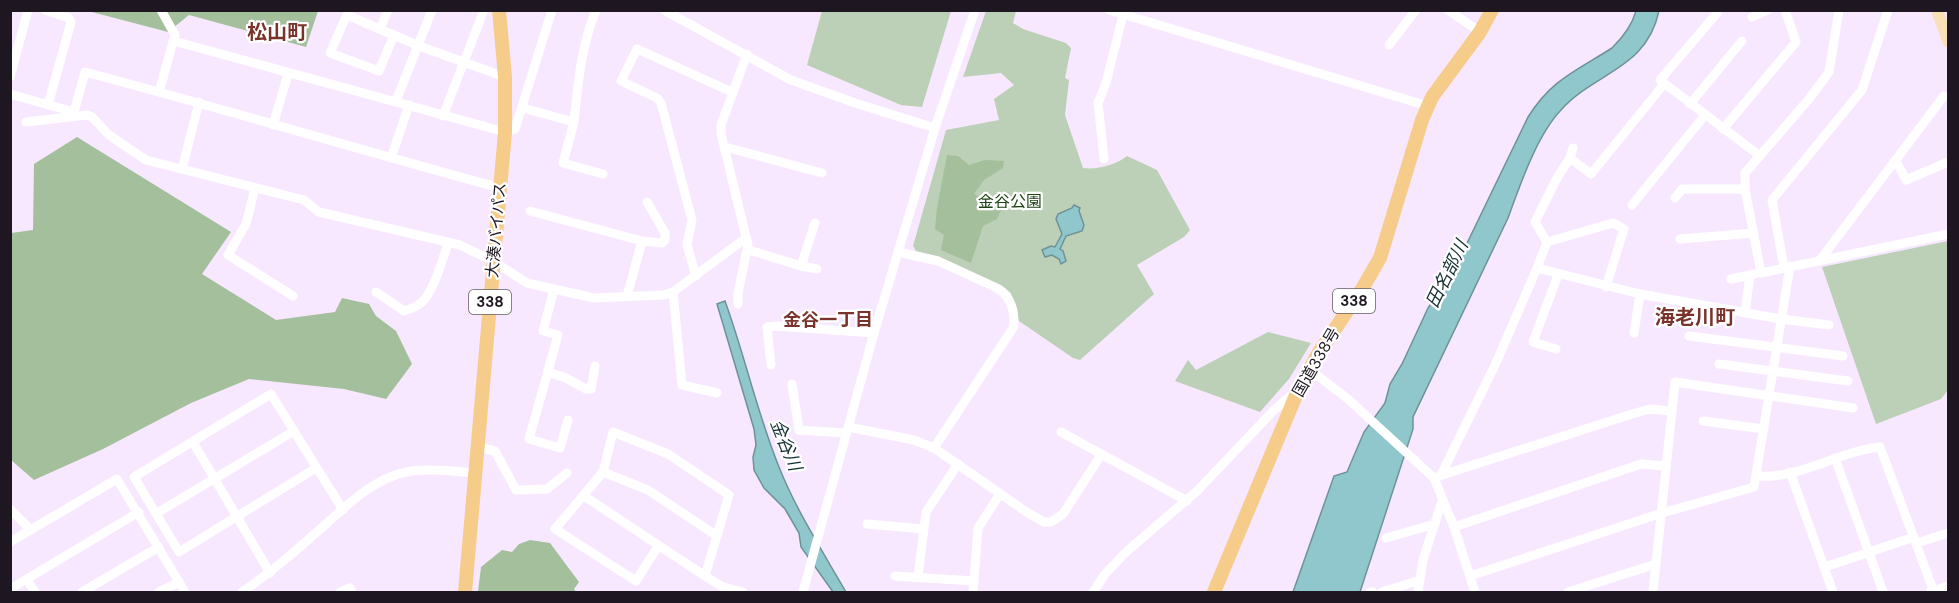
<svg xmlns="http://www.w3.org/2000/svg" width="1959" height="603" viewBox="0 0 1959 603" font-family="'DM Sans','Noto Sans JP',sans-serif">
  <style>
    .green { fill: #bbd0b6 }
    .forest { fill: #a3bf9c }
    .water { fill: #90c7cc; stroke: #6e9298; stroke-width: 1.5 }
    .lines { fill: none; stroke-linecap: round; stroke-linejoin: round }
    .minor { stroke: #fff; stroke-width: 9 }
    .major { stroke: #fae0b9; stroke-width: 12 }
    .highway { stroke: #f6cc8a; stroke-width: 14 }
    .labels { text-anchor: middle; dominant-baseline: central; stroke-width: 4.5; stroke-linejoin: round; paint-order: stroke }
    .shield { fill: #fff; stroke: #625c63; stroke-width: 1.5 }
    .shield-label { font-size: 15px; font-weight: bold; fill: #1e1620 }
    .park-label { font-size: 16px; fill: #1e4414; stroke: #fff }
    .street-label { font-size: 16px; fill: #1e1620; stroke: #fff }
    .water-label { font-size: 18px; font-style: italic; fill: #133033; stroke: #fff }
    .neighbourhood-label { font-size: 18px; font-weight: bold; fill: #79332b; stroke: #fff }
    .quarter-label { font-size: 20px; font-weight: bold; fill: #79332b; stroke: #fff }
  </style>
  <rect width="100%" height="100%" fill="#f8e8ff"/>
  <g class="green">
    <path d="M822 11H951L922 107 901 105 807 65Z"/>
    <path d="M986 11H1016L1013 23 1023 29 1066 43 1071 48 1065 78 1069 80 1065 115 1083 168C1097 170 1116 165 1127 156L1157 170 1190 230 1184 237 1137 265 1154 294 1080 360 1073 358 1019 321 1011 293 1003 287 940 257 916 251 913 246 946 130 999 120 994 99 1014 85 1001 73 963 77Z"/>
    <path d="M1948 241V390L1941 399 1876 424 1822 267Z"/>
    <path d="M1268 332 1311 343 1289 379 1260 412 1175 381 1188 360 1196 370Z"/>
  </g>
  <g class="forest">
    <path d="M88 11H318L306 47 189 15 168 32Z"/>
    <path d="M77 137 231 232 202 274 276 320 335 312 342 298 369 304 376 316 396 331 412 364 386 399 344 389 249 379 191 403 103 449 34 480 11 460V233L33 230 34 164Z"/>
    <path d="M947 155 958 156 969 165 985 160 1004 161 1003 168 984 180 974 194 1002 208 997 219 983 226 971 263 941 250 944 235 935 229 937 208Z"/>
    <path d="M530 540 550 543 579 582 574 589 576 592H478L481 567 502 550 512 552 519 544Z"/>
  </g>
  <g class="water">
    <path d="M1636 11H1659C1646 70 1596 71 1561 110 1537 135 1520 185 1508 218L1413 417V429L1360 592H1293L1334 476 1347 472 1364 432 1385 403 1390 384 1402 364 1428 308 1457 264 1528 117C1552 79 1576 71 1612 48 1623 37 1632 26 1636 11Z"/>
    <path d="M1074 205 1080 208 1079 211 1084 225 1082 231 1066 236 1060 249 1063 251 1066 261 1061 264 1059 259 1052 255 1045 257 1042 250 1051 246 1055 247 1062 234 1056 219 1058 214 1072 208Z"/>
    <path d="M725 301C745 356 757 413 779 467 796 510 823 552 846 592H833L801 547 799 533 785 509 764 488 754 470 753 457 756 445 754 429 717 304Z"/>
  </g>
  <g class="lines">
    <g class="minor">
      <path d="M45 10 69 18 71 22 48 105"/>
      <path d="M349 10 330 53 379 71 394 35"/>
      <path d="M664 10 791 80 855 103 935 128"/>
      <path d="M1109 10 1428 106"/>
      <path d="M1448 10 1480 32"/>
      <path d="M1839 10 1829 72 1809 99 1745 173V189L1761 273 1948 234"/>
      <path d="M1717 13 1660 80 1760 156"/>
      <path d="M347 15 419 46 505 77"/>
      <path d="M1752 17 1768 10"/>
      <path d="M380 29 388 10"/>
      <path d="M174 41 505 132 515 129 552 10"/>
      <path d="M1389 45 1416 10"/>
      <path d="M10 77 28 10"/>
      <path d="M159 92 175 35 161 10"/>
      <path d="M10 94 74 112 85 72C224 109 361 150 500 188"/>
      <path d="M396 101 432 10"/>
      <path d="M1690 104 1742 41"/>
      <path d="M523 108 574 122C578 83 581 47 596 10"/>
      <path d="M443 116 484 10"/>
      <path d="M26 122 87 115 92 117 109 135 146 160 304 200 319 212 460 245 493 261 527 283 554 289 594 298 664 295 673 292 746 238"/>
      <path d="M574 122 563 163 603 174"/>
      <path d="M273 125 288 74"/>
      <path d="M1723 129 1796 42 1785 10"/>
      <path d="M725 147 822 173"/>
      <path d="M391 158 409 105"/>
      <path d="M1570 158 1591 174 1664 84"/>
      <path d="M1104 159 1098 103 1106 83 1123 15"/>
      <path d="M1896 161 1906 180 1948 162"/>
      <path d="M182 169 199 102"/>
      <path d="M255 188 246 224 228 255 293 296"/>
      <path d="M1675 198 1682 189H1745"/>
      <path d="M1632 205 1705 115"/>
      <path d="M530 211 642 241 662 243 665 240V233L647 202"/>
      <path d="M1680 239 1754 233"/>
      <path d="M1547 242 1613 223 1624 229 1606 287"/>
      <path d="M749 250 801 266 817 269"/>
      <path d="M898 252 938 261 997 288C1011 296 1016 313 1013 328L934 448"/>
      <path d="M1820 260 1944 96"/>
      <path d="M801 266 815 223"/>
      <path d="M1537 268 1547 242 1535 222 1557 178 1570 158 1573 148"/>
      <path d="M1784 268 1772 200 1862 90 1888 10"/>
      <path d="M696 276 687 245 692 220 661 103 657 98 621 81 637 49 732 92"/>
      <path d="M1731 279 1755 274"/>
      <path d="M554 289 543 331 558 335 529 439 560 448 568 420"/>
      <path d="M376 292 404 311C411 309 417 307 422 302 434 291 442 260 448 244"/>
      <path d="M673 292 682 385 717 393"/>
      <path d="M627 296 642 241"/>
      <path d="M738 304V293L748 245 721 134V125L747 54"/>
      <path d="M1745 313 1750 275"/>
      <path d="M1634 333 1640 294"/>
      <path d="M1689 336 1843 356"/>
      <path d="M1556 349 1533 342 1558 275"/>
      <path d="M1719 364 1848 381"/>
      <path d="M771 365 767 327 777 326 874 333"/>
      <path d="M1309 369 1348 399 1434 478 1454 527 1475 592"/>
      <path d="M548 372 566 378 586 389H591L595 366"/>
      <path d="M792 384 799 430 846 433"/>
      <path d="M1703 421 1764 429"/>
      <path d="M848 427 914 440 934 448 1028 513 1044 522H1051L1063 514 1101 455"/>
      <path d="M1061 432 1187 501"/>
      <path d="M193 442 270 573"/>
      <path d="M478 447 495 451 516 490 547 489 567 473"/>
      <path d="M1835 458 1883 592"/>
      <path d="M316 468 179 552 134 477 271 394 343 510"/>
      <path d="M603 472 648 490 717 536"/>
      <path d="M1790 472 1833 592"/>
      <path d="M1441 475 1496 363 1537 268 1640 294 1781 319 1829 325"/>
      <path d="M1439 476 1632 414 1650 409 1671 411"/>
      <path d="M1757 476C1798 480 1839 451 1880 447L1934 592"/>
      <path d="M584 496 705 576 723 587 743 592"/>
      <path d="M10 509 31 530"/>
      <path d="M157 513 294 431"/>
      <path d="M867 524 923 529"/>
      <path d="M1454 527 1641 464 1666 466"/>
      <path d="M1386 538 1435 524"/>
      <path d="M10 542 117 479 185 592"/>
      <path d="M1917 543 1948 533"/>
      <path d="M658 546 636 581 555 529 603 472 613 432 668 454 729 495 705 576"/>
      <path d="M1825 567 1914 537"/>
      <path d="M895 576 974 581"/>
      <path d="M1470 576 1662 513 1754 487 1790 266"/>
      <path d="M918 577 926 512 958 464"/>
      <path d="M27 580 35 592"/>
      <path d="M10 589 139 512"/>
      <path d="M82 592 159 547"/>
      <path d="M159 592 179 582"/>
      <path d="M242 592C269 574 293 553 317 532 346 507 372 477 412 471 433 468 455 472 476 473"/>
      <path d="M340 592 350 588 352 592"/>
      <path d="M803 592 874 333 935 128 975 10"/>
      <path d="M973 592 978 528 1000 494"/>
      <path d="M1093 592 1105 574 1126 552 1197 491 1274 410 1295 392"/>
      <path d="M1370 592H1373"/>
      <path d="M1382 592 1420 580"/>
      <path d="M1418 592 1423 560 1442 501"/>
      <path d="M1568 592 1656 564"/>
      <path d="M1653 592 1675 382 1853 408"/>
      <path d="M1930 592 1948 586"/>
    </g>
    <path class="major" d="M1937 10 1948 41"/>
    <g class="highway">
      <path d="M465 592 505 132V77L499 10"/>
      <path d="M1214 592 1299 388 1318 354 1362 289 1380 258 1422 120 1432 97 1480 32 1492 10"/>
    </g>
  </g>
  <g class="labels">
    <g class="shield">
      <rect x="1333" y="289" width="42" height="24" rx="4.5"/>
      <rect x="469" y="290" width="42" height="24" rx="4.5"/>
    </g>
    <g class="shield-label">
      <text x="1354" y="301">338</text>
      <text x="490" y="302">338</text>
    </g>
    <g class="park-label">
      <text x="1010" y="201">金谷公園</text>
    </g>
    <g class="street-label">
      <text transform="translate(496 230) rotate(-85)">大湊バイパス</text>
      <text transform="translate(1316 362) rotate(-60)">国道338号</text>
    </g>
    <g class="water-label">
      <text transform="translate(1447 274) rotate(-64)">田名部川</text>
      <text transform="translate(786 445) rotate(68)">金谷川</text>
    </g>
    <g class="neighbourhood-label">
      <text x="828" y="320">金谷一丁目</text>
    </g>
    <g class="quarter-label">
      <text x="277" y="32">松山町</text>
      <text x="1695" y="317">海老川町</text>
    </g>
  </g>
  <rect width="1959" height="603" fill="none" stroke="#1e1620" stroke-width="24"/>
</svg>
